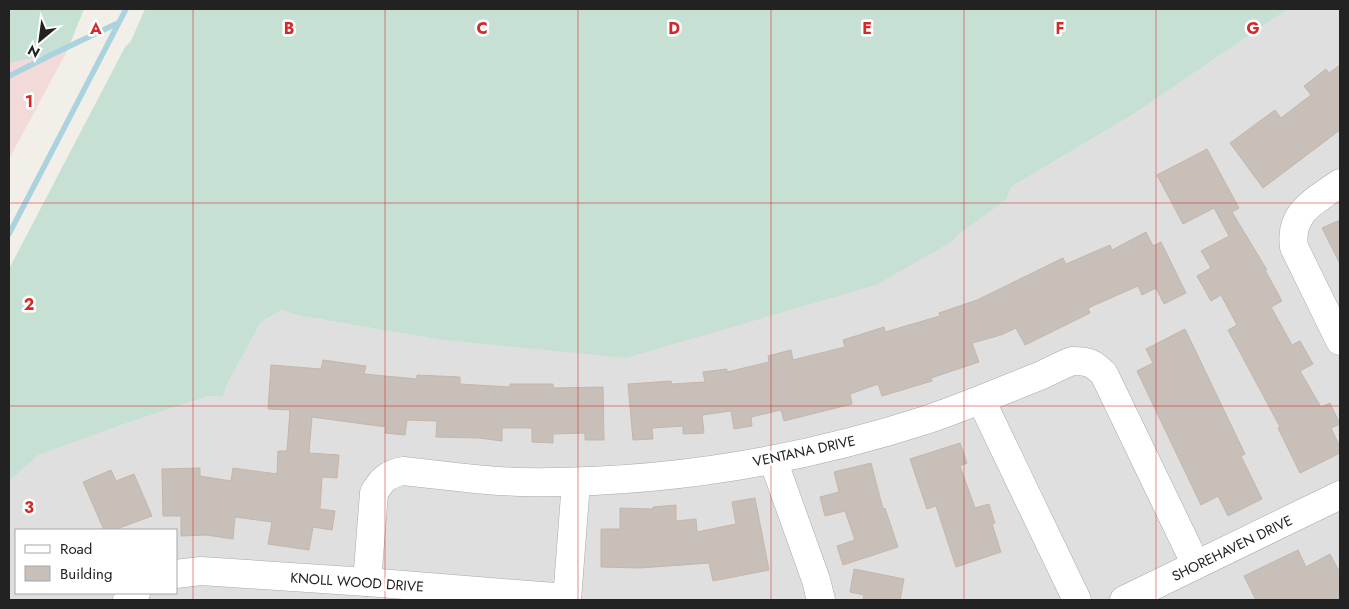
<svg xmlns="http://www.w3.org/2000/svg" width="1349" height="609" viewBox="0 0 1349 609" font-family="Jost,sans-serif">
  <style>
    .residential { fill: #e0dfdf; fill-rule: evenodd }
    .commercial { fill: #f2dad9 }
    .wetland { fill: #c6e0d4 }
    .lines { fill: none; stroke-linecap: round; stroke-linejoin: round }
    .stream { stroke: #aad3df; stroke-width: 5.5 }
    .building { fill: #c7bfb8; stroke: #c4b6ab }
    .minor-casing { stroke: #a9a9a9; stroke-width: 29 }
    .minor { stroke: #fff; stroke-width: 28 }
    .grid { fill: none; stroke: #d62828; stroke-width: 1; stroke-opacity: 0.55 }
    .labels { text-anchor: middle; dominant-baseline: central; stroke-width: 5; stroke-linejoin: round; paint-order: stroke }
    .street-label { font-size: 14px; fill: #222; stroke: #fff }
    .grid-label { font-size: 16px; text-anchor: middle; font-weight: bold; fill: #d62828; stroke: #fff; stroke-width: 5; stroke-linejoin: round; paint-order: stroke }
  </style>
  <rect width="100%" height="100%" fill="#f2efe9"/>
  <path class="residential" d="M1288 9H1340V600H9V481L37 455 127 423 209 396 223 397 226 386 261 322 282 310 296 315 436 339 953 241 958 235 1006 200 1011 187 1132 115ZM16 530H176V593H16Z"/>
  <path class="commercial" d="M67 51 9 159V63Z"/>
  <g class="wetland">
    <path d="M9 9H84L67 51 9 63Z"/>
    <path d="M145 9H1288L1132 115 1011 187 1006 200 958 235 953 241 876 285 626 358 436 339 296 315 282 310 261 322 226 386 223 397 209 396 127 423 38 455 9 481V269L125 47 131 41Z"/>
  </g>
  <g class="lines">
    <g class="stream">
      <path d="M9 76 53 54 118 23"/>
      <path d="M9 234 126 9"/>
    </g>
  </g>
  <g class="building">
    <path d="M1340 65V130L1263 188 1230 143 1275 110 1281 118 1311 95 1304 86 1326 69 1329 73Z"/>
    <path d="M1207 149 1239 208 1232 212 1267 270H1265L1282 301 1271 307 1292 345 1300 341 1313 364 1300 371 1321 407 1330 403 1340 424 1331 428 1340 447V453L1300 473 1278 428 1280 427 1228 330 1237 325 1221 295 1211 301 1197 276 1211 268 1201 251 1229 236 1214 208 1183 224 1157 175Z"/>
    <path d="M1340 220V264L1322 228Z"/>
    <path d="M1146 232 1153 246 1161 242 1186 293 1164 304 1156 288 1142 295 1138 286 1088 308 1090 313 1025 345 1016 328 1001 335 972 343 979 362 931 378 932 381 882 396 878 384 850 394 852 404 784 421 781 410 751 417 752 426 734 429 731 411 702 415 704 433 683 434V426L652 428 653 439 633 440 628 384 671 381 672 384 705 382 703 372 727 369V372L769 362 768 356 791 350 793 360 845 347 843 340 884 327 885 332 940 316 939 313 977 300 1063 258 1066 264 1110 245 1112 250Z"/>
    <path d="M1185 329 1245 454 1241 456 1262 499 1228 516 1218 496 1201 505 1137 371 1153 363 1146 349Z"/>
    <path d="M323 360 366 366 364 374 417 379V375L460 377V384L510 387V384H553V388L603 387 604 440H585V433L553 434V443L532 442V428H502V441L479 438 436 437 437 421 407 420 405 435 385 433 386 427 312 417 309 453 339 455 337 478 322 477 320 509 335 511 332 530 313 527 309 550 268 544 272 522 235 517 233 539 206 535 181 536V516H163L162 469 200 468V476L231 481 233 468 277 474 278 451H287L290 410 268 409 271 365 321 369Z"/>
    <path d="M960 443 967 463 960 466 975 508 989 504 995 523 992 524 1001 552 956 567 936 506 927 509 910 459Z"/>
    <path d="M871 463 883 509 885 508 898 547 843 565 837 546 855 540 845 511 825 516 820 497 839 492 834 472Z"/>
    <path d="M111 470 116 481 134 474 152 516 114 530H104L83 482Z"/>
    <path d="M755 498 769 570 713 581 709 563 640 568 601 567V529H620V508L653 509V507L676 505V521L696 519 697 532 736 524 732 502Z"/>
    <path d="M1298 550 1306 567 1330 554 1340 573V600H1256L1244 576Z"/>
    <path d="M854 569 904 579 900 600H863L864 595 850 592Z"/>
  </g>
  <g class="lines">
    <defs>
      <g id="minor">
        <path d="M1340 183C1315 201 1289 212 1294 247L1340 341"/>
        <path d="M981 400 1077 600"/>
        <path d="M773 460 816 580 821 600"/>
        <path d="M176 574 201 571 367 582 567 598"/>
        <path d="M367 582 374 493C381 480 389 473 404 471 442 475 481 481 520 482 659 484 797 462 929 419 967 406 1004 390 1042 375 1052 370 1062 365 1072 361 1089 361 1093 363 1104 374L1196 565"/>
        <path d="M127 600 136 593"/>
        <path d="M567 600 576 482"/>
        <path d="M1124 600 1340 495"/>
      </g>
    </defs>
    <use href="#minor" class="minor-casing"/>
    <use href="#minor" class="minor"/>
  </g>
  <path class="grid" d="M193 9V600M385 9V600M578 9V600M771 9V600M964 9V600M1156 9V600M9 203H1340M9 406H1340"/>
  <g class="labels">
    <g class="street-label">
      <text transform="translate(804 451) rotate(-12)">VENTANA DRIVE</text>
      <text transform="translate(1232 548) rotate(-26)">SHOREHAVEN DRIVE</text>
      <text transform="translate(357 582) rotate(4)">KNOLL WOOD DRIVE</text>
    </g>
  </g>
  <g class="grid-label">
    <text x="96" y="34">A</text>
    <text x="289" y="34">B</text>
    <text x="482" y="34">C</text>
    <text x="674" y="34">D</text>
    <text x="867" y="34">E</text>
    <text x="1060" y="34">F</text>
    <text x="1253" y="34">G</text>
    <text x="29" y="107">1</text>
    <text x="29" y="310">2</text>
    <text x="29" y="513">3</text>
  </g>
  <rect width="1349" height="609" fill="none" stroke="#222222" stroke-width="20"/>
  <rect x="15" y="529" width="162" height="65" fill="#ffffff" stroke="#a7a7a7"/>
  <rect x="25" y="545" width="25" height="8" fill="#ffffff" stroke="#a7a7a7"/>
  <text x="60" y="554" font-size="15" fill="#222222">Road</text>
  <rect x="25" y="566" width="25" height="15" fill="#c7bfb8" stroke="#a7a7a7"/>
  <text x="60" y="579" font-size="15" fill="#222222">Building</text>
  <g transform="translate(40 40) rotate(209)" stroke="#ffffff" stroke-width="4" paint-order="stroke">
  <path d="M0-4L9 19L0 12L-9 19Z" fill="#222222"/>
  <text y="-8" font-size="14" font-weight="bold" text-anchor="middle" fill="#222222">N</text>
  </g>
</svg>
